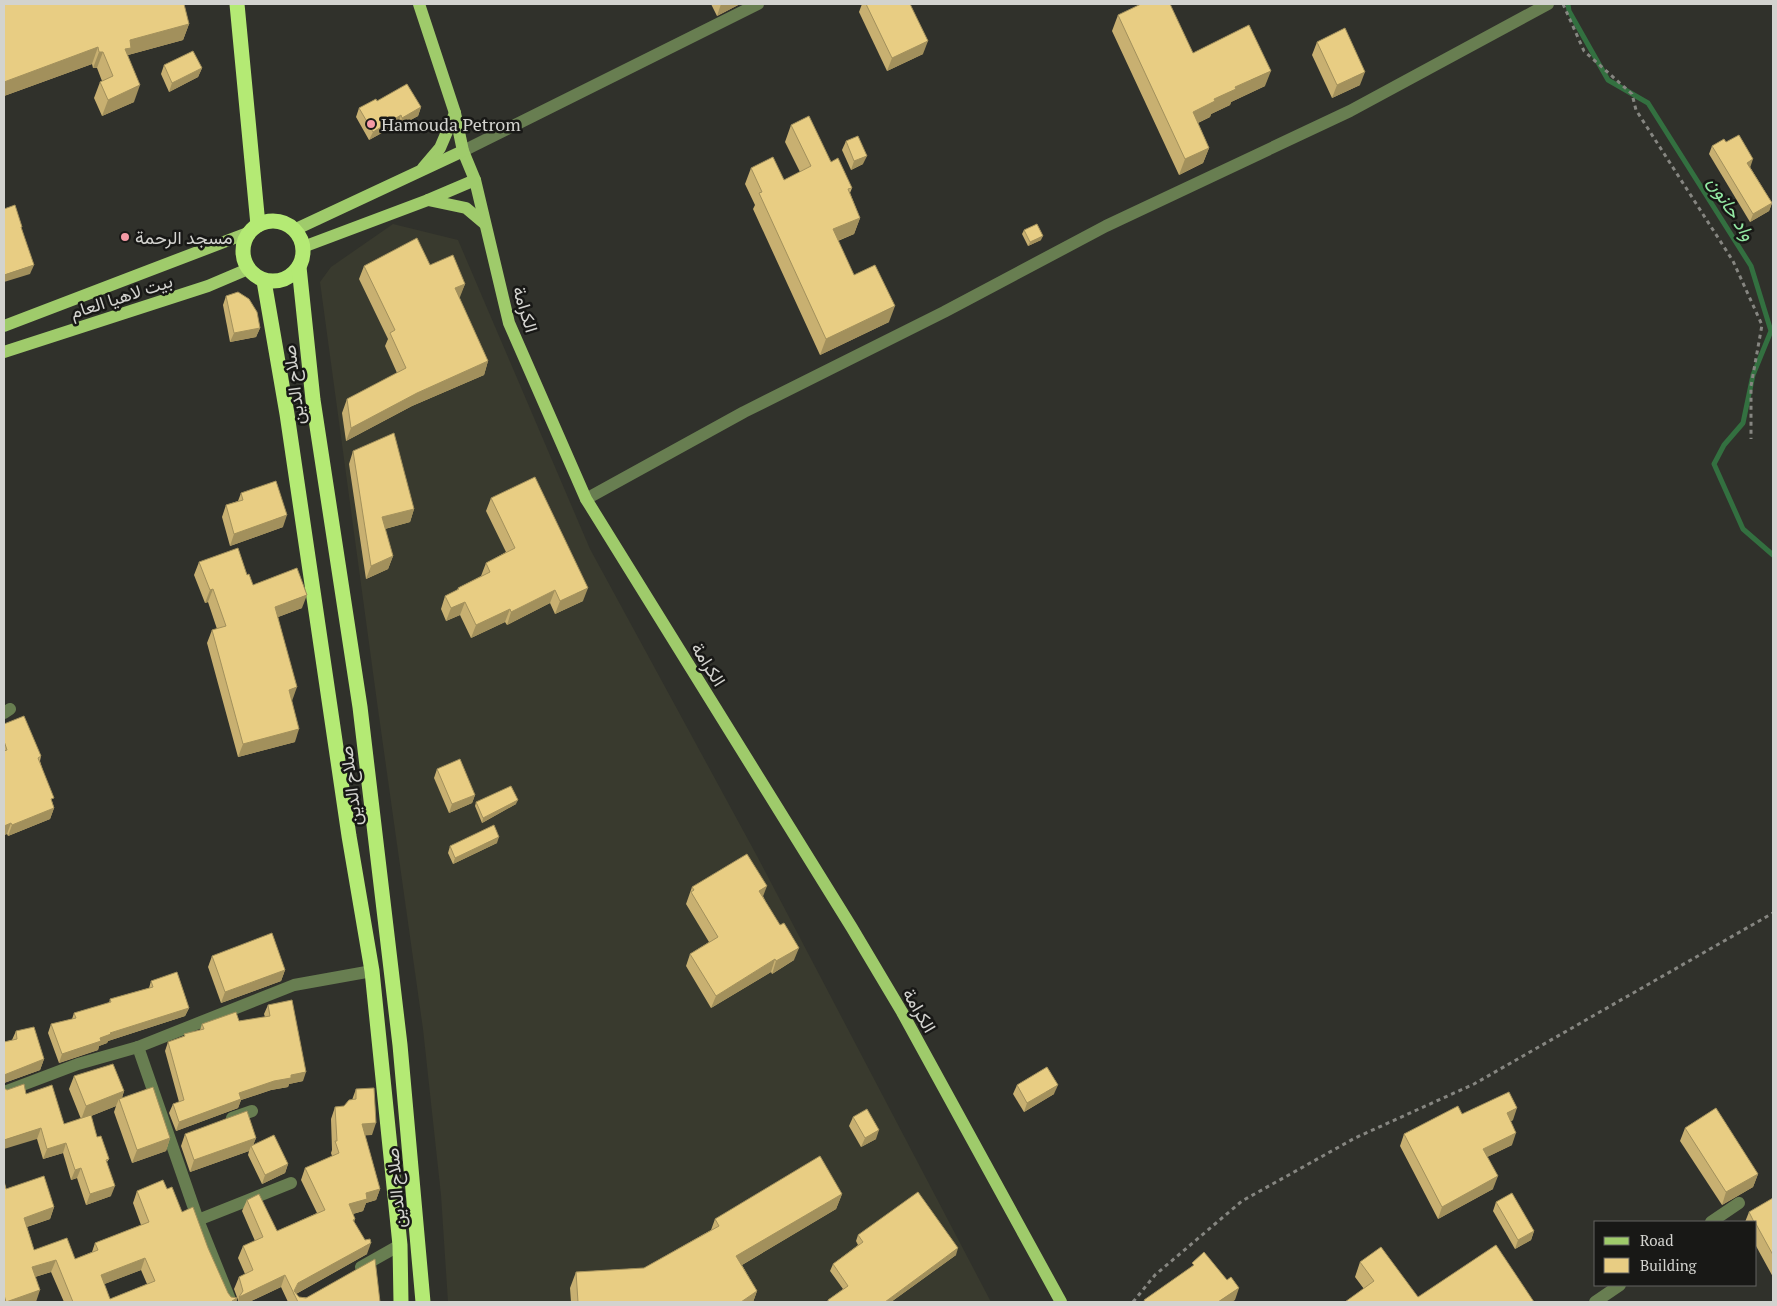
<svg xmlns="http://www.w3.org/2000/svg" width="1777" height="1306" viewBox="0 0 1777 1306" font-family="'PT Serif',Vazirmatn,serif">
  <style>
    .built { fill: #393a2e }
    .lines { fill: none; stroke-linecap: round; stroke-linejoin: round }
    .stream { stroke: #337040; stroke-width: 5 }
    .path { stroke: #868681; stroke-width: 3; stroke-dasharray: 4 4; stroke-linecap: butt }
    .minor { stroke: #687e51; stroke-width: 12 }
    .major { stroke: #9fcb6b; stroke-width: 12 }
    .highway { stroke: #b4ea74; stroke-width: 15 }
    .wall { fill: #c8b071; fill-rule: evenodd }
    .shaded-wall { fill: #a2905c }
    .building { fill: #e8cd83; stroke: #a2905c; fill-rule: evenodd }
    .poi-dot { fill: #f49aa5; stroke: #181816; stroke-width: 2 }
    .labels { text-anchor: middle; dominant-baseline: central; stroke-width: 5; stroke-linejoin: round; paint-order: stroke }
    .poi-label { font-size: 18px; fill: #d3d3cf; stroke: #181816; text-anchor: start }
    .street-label { font-size: 18px; fill: #d3d3cf; stroke: #181816 }
    .water-label { font-size: 19px; font-style: italic; fill: #93e9a3; stroke: #181816 }
  </style>
  <rect width="100%" height="100%" fill="#30312b"/>
  <path class="built" d="M393 224 458 240 590 549 757 856 991 1302H448L441 1195 423 1029 377 702 320 282 331 267Z"/>
  <g class="lines">
    <path class="stream" d="M1568 4 1569 11 1608 80 1648 103 1751 266 1771 331 1753 375 1743 423 1724 445 1714 464 1743 529 1773 555"/>
    <g class="path">
      <path d="M1563 4 1584 51 1632 94 1636 110 1733 261 1762 325 1751 386V439"/>
      <path d="M1133 1302 1155 1275 1242 1201 1355 1138 1474 1084 1773 913"/>
    </g>
    <g class="minor">
      <path d="M463 151 758 4"/>
      <path d="M586 499 744 412 944 312 1106 226 1350 111 1548 4"/>
      <path d="M4 713 10 709"/>
      <path d="M138 1047 198 1220 231 1302"/>
      <path d="M4 1092 78 1064 138 1047 294 985 372 971"/>
      <path d="M232 1118 252 1111"/>
      <path d="M198 1220 291 1183"/>
      <path d="M1711 1222 1739 1203"/>
      <path d="M361 1267 400 1245"/>
      <path d="M1595 1302 1620 1285"/>
    </g>
    <g class="major">
      <path d="M419 4 455 113 463 151 475 180 509 323 586 499 852 928 902 1012 1061 1302"/>
      <path d="M423 168 440 148 455 113"/>
      <path d="M428 200 466 208 485 224"/>
      <path d="M294 230 463 151"/>
      <path d="M303 247 428 200 475 180"/>
      <path d="M4 326 250 232"/>
      <path d="M4 352 208 286 248 269"/>
    </g>
    <g class="highway">
      <path d="M237 4 258 225"/>
      <circle cx="273" cy="251" r="30"/>
      <path d="M299 267 313 400 360 707 400 1045 423 1302"/>
      <path d="M264 281 287 414 349 836 372 971 400 1245 401 1302"/>
    </g>
  </g>
  <g class="wall">
    <path d="M4 4 189 24 183 40 128 55 134 102 102 116 94 98 100 82 102 81 97 68H93L92 64 4 96Z"/>
    <path d="M711 4H740L717 16Z"/>
    <path d="M862 4H910L923 54 887 71 859 12Z"/>
    <path d="M1118 15 1193 53 1265 86 1231 102 1230 105 1211 114 1210 117 1198 123 1209 148 1203 163 1179 175 1112 31Z"/>
    <path d="M1317 42 1360 85 1332 98 1312 55Z"/>
    <path d="M164 65 202 68 198 77 169 92 161 74Z"/>
    <path d="M377 101 421 107 418 116 399 126 398 124 369 140 356 117 359 108Z"/>
    <path d="M791 125 831 162 852 188 850 193 860 218 854 234 838 241 854 275 889 322 820 355 753 209 755 205 745 184 751 168 784 180 800 172 785 142Z"/>
    <path d="M846 141 863 164 851 170 842 150Z"/>
    <path d="M1726 142 1750 167 1772 203 1769 211 1750 222 1709 154 1712 146Z"/>
    <path d="M1024 230 1041 240 1028 246 1022 234Z"/>
    <path d="M430 265 465 284 459 297 488 361 484 375 412 406 346 441 342 413 347 399 397 373 385 346 388 339 359 279 364 266Z"/>
    <path d="M226 296 260 328 256 337 230 342 223 305Z"/>
    <path d="M353 451 414 509 410 522 385 529 393 556 388 569 366 579 349 464Z"/>
    <path d="M241 493 283 527 230 546 222 517 226 505 238 501Z"/>
    <path d="M491 498 583 601 555 614 550 603 507 625 505 622 471 638 460 615 446 621 441 609 445 596 457 590 458 588 481 576 486 563 506 552 486 511Z"/>
    <path d="M199 562 247 575 253 585 302 608 278 617 292 701 295 742 238 757 207 643 212 630 217 629 208 602 205 603 194 575Z"/>
    <path d="M4 724 41 756 40 761 54 808 50 819 8 836 7 834 4 835Z"/>
    <path d="M437 769 475 795 472 803 449 813 434 778Z"/>
    <path d="M476 802 516 804 482 823 475 806Z"/>
    <path d="M497 843 453 864 448 853 450 846Z"/>
    <path d="M692 887 763 896 794 960 772 974 771 972 711 1008 686 966 690 954 709 942 686 904Z"/>
    <path d="M212 956 285 970 281 981 221 1003 208 967Z"/>
    <path d="M151 981 189 1008 185 1016 108 1041 107 1043 99 1046 98 1050 59 1063 48 1033 51 1024 72 1019 74 1013 109 1003 110 999 149 988Z"/>
    <path d="M268 1005 303 1081 289 1084 288 1087 271 1090 241 1100 238 1108 176 1131 169 1113 173 1104 179 1102 165 1051 168 1042 184 1036V1034L200 1030 202 1024 239 1021 265 1017 264 1014Z"/>
    <path d="M16 1031 44 1059 40 1070 4 1083V1042L12 1040Z"/>
    <path d="M74 1076 124 1091 122 1098 170 1138 166 1151 132 1163 114 1112 116 1106 91 1116 97 1137 109 1159 107 1162 111 1196 86 1205 77 1178 71 1180 63 1153 43 1159 37 1139 7 1090 26 1094 64 1124 81 1119 69 1089Z"/>
    <path d="M1017 1085 1054 1094 1024 1112 1013 1094Z"/>
    <path d="M356 1089 372 1135H365L380 1189 376 1200 366 1203 363 1211 353 1214 355 1219 354 1222 367 1254 296 1294 299 1297 380 1302H288L281 1287 249 1302H238V1300L234 1289 239 1277 245 1274 238 1258 243 1246 255 1241 242 1211 247 1200 277 1231 317 1213 301 1180 305 1168 332 1156 331 1153 332 1150 331 1119 335 1107 344 1106 352 1100Z"/>
    <path d="M1462 1114 1513 1120 1511 1121 1512 1145 1487 1157 1493 1189 1438 1219 1400 1146 1404 1134Z"/>
    <path d="M853 1117 876 1139 861 1147 849 1126Z"/>
    <path d="M1685 1128 1758 1174 1753 1187 1722 1205 1680 1141Z"/>
    <path d="M185 1134 256 1138 253 1145 288 1164 285 1173 262 1184 248 1155 249 1151 190 1172 181 1146Z"/>
    <path d="M4 1181 6 1189 54 1207 50 1219 27 1227 34 1250 75 1259 92 1252 95 1243 141 1225 133 1203 137 1191 167 1189 182 1212 208 1248 228 1293 231 1297 237 1298 236 1302H64L51 1272 35 1277 36 1302H4ZM141 1270 147 1284 110 1299 104 1284Z"/>
    <path d="M842 1194 836 1209 742 1265 757 1291 753 1302H571L570 1288 576 1272 644 1268 711 1230 715 1219Z"/>
    <path d="M1773 1198V1277L1756 1246V1222H1745L1749 1212Z"/>
    <path d="M1496 1202 1534 1231 1531 1240 1515 1249 1493 1211Z"/>
    <path d="M858 1235 956 1255 891 1302H827L828 1300 843 1289 830 1271 833 1264 858 1245 856 1241Z"/>
    <path d="M1360 1262 1418 1297 1345 1302 1364 1289 1355 1277Z"/>
  </g>
  <g class="shaded-wall">
    <path d="M721 4H740L717 16Z"/>
    <path d="M189 24 183 40 128 55 125 65V49L130 40Z"/>
    <path d="M928 41 923 54 887 71 892 58Z"/>
    <path d="M98 47 92 64 4 96V82Z"/>
    <path d="M99 52H103L97 68H93Z"/>
    <path d="M202 68 198 77 169 92 172 83Z"/>
    <path d="M1271 71 1265 86 1231 102 1230 105 1211 114 1210 117 1187 128 1193 112 1235 87Z"/>
    <path d="M1365 72 1360 85 1332 98 1337 85Z"/>
    <path d="M140 85 134 102 102 116 108 100Z"/>
    <path d="M421 107 418 116 399 126 402 118Z"/>
    <path d="M401 115 398 124 369 140 373 132Z"/>
    <path d="M1209 148 1203 163 1179 175 1185 159Z"/>
    <path d="M867 156 863 164 851 170 854 161Z"/>
    <path d="M1753 159 1750 168 1747 163Z"/>
    <path d="M1772 203 1769 211 1750 222 1753 214Z"/>
    <path d="M860 218 854 234 827 245 833 229Z"/>
    <path d="M1043 236 1041 240 1028 246 1030 242Z"/>
    <path d="M34 265 30 274 4 282V275Z"/>
    <path d="M465 284 460 297 450 301 455 288Z"/>
    <path d="M895 306 889 322 820 355 826 339Z"/>
    <path d="M260 328 256 337 230 342 234 333Z"/>
    <path d="M488 361 484 375 412 406 346 441 351 428 417 393Z"/>
    <path d="M414 509 410 522 377 531 382 517Z"/>
    <path d="M287 515 283 527 230 546 234 534Z"/>
    <path d="M393 556 388 569 366 579 371 566Z"/>
    <path d="M588 588 583 601 555 614 560 601Z"/>
    <path d="M213 589 208 602 205 603 210 590Z"/>
    <path d="M555 590 550 603 507 625 511 612Z"/>
    <path d="M307 595 302 608 270 620 275 607Z"/>
    <path d="M465 602 460 615 446 621 451 608Z"/>
    <path d="M510 609 505 622 471 638 476 625Z"/>
    <path d="M297 687 292 701 289 690Z"/>
    <path d="M299 729 295 742 238 757 243 744Z"/>
    <path d="M475 795 472 803 449 813 452 804Z"/>
    <path d="M518 800 516 804 482 823 483 818Z"/>
    <path d="M54 808 50 819 8 836 12 825Z"/>
    <path d="M11 823 7 834 4 835V826Z"/>
    <path d="M499 837 497 843 453 864 455 858Z"/>
    <path d="M767 886 762 899 759 891Z"/>
    <path d="M799 948 794 960 772 974 776 961Z"/>
    <path d="M775 959 771 972 711 1008 716 996Z"/>
    <path d="M285 970 281 981 221 1003 225 992Z"/>
    <path d="M189 1008 185 1016 108 1041 107 1043 99 1046 98 1050 59 1063 62 1054 100 1038 110 1033Z"/>
    <path d="M44 1059 40 1070 4 1083V1075Z"/>
    <path d="M306 1072 303 1081 289 1084 288 1087 271 1090 241 1100 238 1108 176 1131 179 1122 239 1093 291 1075Z"/>
    <path d="M1058 1085 1054 1094 1024 1112 1027 1103Z"/>
    <path d="M124 1091 120 1103 119 1099 116 1106 81 1120 86 1106Z"/>
    <path d="M1517 1108 1513 1120 1502 1125 1507 1113Z"/>
    <path d="M376 1123 372 1135 358 1136 362 1124Z"/>
    <path d="M41 1128 37 1139 4 1149V1140Z"/>
    <path d="M879 1130 876 1139 861 1147 865 1138Z"/>
    <path d="M1516 1133 1512 1145 1479 1161 1483 1149Z"/>
    <path d="M170 1138 166 1151 132 1163 137 1150Z"/>
    <path d="M256 1138 252 1148 251 1146 249 1151 190 1172 194 1160Z"/>
    <path d="M66 1143 63 1153 43 1159 47 1149Z"/>
    <path d="M288 1164 285 1173 262 1184 265 1175Z"/>
    <path d="M81 1168 77 1178 71 1180 75 1170Z"/>
    <path d="M1758 1174 1753 1187 1722 1205 1726 1192Z"/>
    <path d="M1498 1176 1493 1189 1438 1219 1442 1207Z"/>
    <path d="M115 1186 111 1196 86 1205 90 1194Z"/>
    <path d="M380 1189 376 1200 366 1203 363 1211 345 1216 349 1204 366 1193Z"/>
    <path d="M842 1194 836 1209 730 1272 736 1256Z"/>
    <path d="M54 1207 50 1219 20 1229 24 1218Z"/>
    <path d="M1534 1231 1531 1240 1515 1249 1518 1240Z"/>
    <path d="M371 1243 367 1254 294 1295 293 1293 298 1283Z"/>
    <path d="M958 1248 956 1255 891 1302H885Z"/>
    <path d="M145 1258 141 1270 97 1287 101 1275Z"/>
    <path d="M56 1260 51 1272 28 1279 32 1267Z"/>
    <path d="M285 1275 281 1287 249 1302H238L239 1297Z"/>
    <path d="M1239 1288 1235 1300 1232 1302H1218Z"/>
    <path d="M40 1290 36 1302H6Z"/>
    <path d="M757 1291 753 1302H741Z"/>
    <path d="M237 1298 236 1302H232V1301Z"/>
  </g>
  <g class="building">
    <path d="M4 4H184L189 24 130 40 131 48 125 49 140 85 108 100 100 82 113 76 103 52H99L98 47 4 82Z"/>
    <path d="M866 4H910L928 41 892 58Z"/>
    <path d="M1141 4H1170L1193 53 1249 25 1271 71 1235 87 1236 89 1214 99 1215 101 1193 112 1209 148 1185 159 1118 15Z"/>
    <path d="M1345 28 1365 72 1337 85 1317 42Z"/>
    <path d="M193 51 202 68 172 83 164 65Z"/>
    <path d="M407 84 421 107 402 118 401 115 373 132 359 108 376 99 377 101Z"/>
    <path d="M809 116 831 162 838 158 852 188 848 189 860 218 833 229 854 275 875 265 895 306 826 339 759 193 762 192 751 168 773 157 784 180 811 166 791 125Z"/>
    <path d="M1739 135 1753 159 1747 163 1772 203 1753 214 1712 146 1724 139 1726 142Z"/>
    <path d="M858 136 867 156 854 161 846 141Z"/>
    <path d="M15 205 22 227H21L34 265 4 275V209Z"/>
    <path d="M1037 224 1043 236 1030 242 1024 230Z"/>
    <path d="M417 238 430 265 453 255 465 284 455 288 488 361 417 393 351 428 347 399 406 368 390 333 395 330 364 266Z"/>
    <path d="M238 292 249 299 257 312 260 328 234 333 226 296Z"/>
    <path d="M394 433 414 509 382 517 393 556 371 566 353 451Z"/>
    <path d="M535 477 588 588 560 601 555 590 511 612 510 609 476 625 465 602 451 608 445 596 459 589 458 588 490 572 486 563 515 548 491 498Z"/>
    <path d="M276 481 287 515 234 534 226 505 243 500 241 493Z"/>
    <path d="M238 548 247 575 249 574 253 585 297 568 307 595 275 607 297 687 289 690 299 729 243 744 212 630 226 626 213 589 210 590 199 562Z"/>
    <path d="M24 716 41 756 38 758 54 798 51 799 54 808 12 825 11 823 4 826V751L7 750 4 741V724Z"/>
    <path d="M460 759 475 795 452 804 437 769Z"/>
    <path d="M511 786 518 800 483 818 476 802Z"/>
    <path d="M494 825 499 837 455 858 450 846Z"/>
    <path d="M747 854 767 886 759 891 780 925 784 923 799 948 776 961 775 959 716 996 690 954 718 937 691 892 694 890 692 887Z"/>
    <path d="M272 933 285 970 225 992 212 956Z"/>
    <path d="M177 972 189 1008 110 1033 111 1034 100 1038 101 1041 62 1054 51 1024 76 1018 74 1013 111 1002 110 999 153 987 151 981Z"/>
    <path d="M292 1000 306 1072 291 1075V1078L274 1081 239 1093 241 1099 179 1122 173 1104 184 1100 168 1042 185 1036 184 1034 204 1029 202 1024 236 1012 239 1021 270 1016 268 1005Z"/>
    <path d="M34 1027 44 1059 4 1075V1042L17 1039 16 1031Z"/>
    <path d="M113 1064 124 1091 86 1106 74 1076Z"/>
    <path d="M1047 1067 1058 1085 1027 1103 1017 1085Z"/>
    <path d="M24 1084 26 1094 52 1085 64 1124 91 1115 97 1137 101 1136 109 1159 106 1160 115 1186 90 1194 81 1168 75 1170 66 1143 47 1149 41 1128 4 1140V1088L7 1090Z"/>
    <path d="M153 1087 170 1138 137 1150 119 1099Z"/>
    <path d="M374 1088 376 1123 362 1124 380 1189 366 1193 367 1199 349 1204 355 1219 353 1220 365 1240 370 1239 371 1243 298 1283 294 1291 299 1297 306 1298 375 1259 380 1302H298L285 1275 239 1297 243 1291 239 1277 253 1270 243 1246 263 1237 247 1200 259 1194 277 1231 325 1210 305 1168 339 1153 335 1141H337L335 1107 344 1106 349 1100 356 1099V1089Z"/>
    <path d="M1509 1092 1517 1108 1507 1113 1516 1133 1483 1149 1498 1176 1442 1207 1404 1134 1458 1106 1462 1114Z"/>
    <path d="M1716 1108 1758 1174 1726 1192 1685 1128Z"/>
    <path d="M867 1109 879 1130 865 1138 853 1117Z"/>
    <path d="M247 1111 256 1138 194 1160 185 1134Z"/>
    <path d="M274 1135 288 1164 265 1175 251 1146Z"/>
    <path d="M820 1156 842 1194 736 1256 757 1291 741 1302H578L576 1272 644 1268 719 1226 715 1219Z"/>
    <path d="M44 1176 54 1207 24 1218 34 1250 67 1238 75 1259 98 1250 95 1243 149 1222 137 1191 163 1180 167 1189 172 1187 182 1212 193 1207 208 1248 228 1293 231 1297 237 1298 232 1301 233 1302H73L56 1260 32 1267 40 1290 6 1302 4 1295V1181L6 1189ZM145 1258 155 1281 110 1299 101 1275Z"/>
    <path d="M918 1192 958 1248 885 1302H829L828 1300 848 1286 833 1264 863 1242 858 1235Z"/>
    <path d="M1512 1193 1534 1231 1518 1240 1496 1202Z"/>
    <path d="M1773 1198V1255L1756 1224V1222H1754L1749 1212Z"/>
    <path d="M1496 1245 1534 1302H1345L1374 1281 1360 1262 1381 1247 1418 1297Z"/>
    <path d="M1204 1252 1227 1280 1231 1277 1239 1288 1218 1302H1145L1144 1300 1194 1265 1192 1263Z"/>
  </g>
  <g class="poi-dot">
    <circle cx="371" cy="124" r="5"/>
    <circle cx="125" cy="237" r="5"/>
  </g>
  <g class="labels">
    <g class="poi-label">
      <text x="381" y="124">Hamouda Petrom</text>
      <text x="135" y="237">مسجد الرحمة</text>
    </g>
    <g class="street-label">
      <text transform="translate(121 296) rotate(-18)">بيت لاهيا العام</text>
      <text transform="translate(526 309) rotate(73)">الكرامة</text>
      <text transform="translate(293 385) rotate(-97)">صلاح الدين</text>
      <text transform="translate(709 664) rotate(58)">الكرامة</text>
      <text transform="translate(350 786) rotate(-97)">صلاح الدين</text>
      <text transform="translate(920 1010) rotate(60)">الكرامة</text>
      <text transform="translate(395 1188) rotate(-95)">صلاح الدين</text>
    </g>
    <g class="water-label">
      <text transform="translate(1732 208) rotate(58)">واد حانون</text>
    </g>
  </g>
  <rect width="1777" height="1306" fill="none" stroke="#d3d3cf" stroke-width="10"/>
  <rect x="1594" y="1221" width="162" height="65" fill="#181816" stroke="#636360"/>
  <rect x="1604" y="1237" width="25" height="8" fill="#9fcb6b" stroke="#636360"/>
  <text x="1640" y="1246" font-size="15" fill="#d3d3cf">Road</text>
  <rect x="1604" y="1258" width="25" height="15" fill="#e8cd83" stroke="#636360"/>
  <text x="1640" y="1271" font-size="15" fill="#d3d3cf">Building</text>
</svg>
